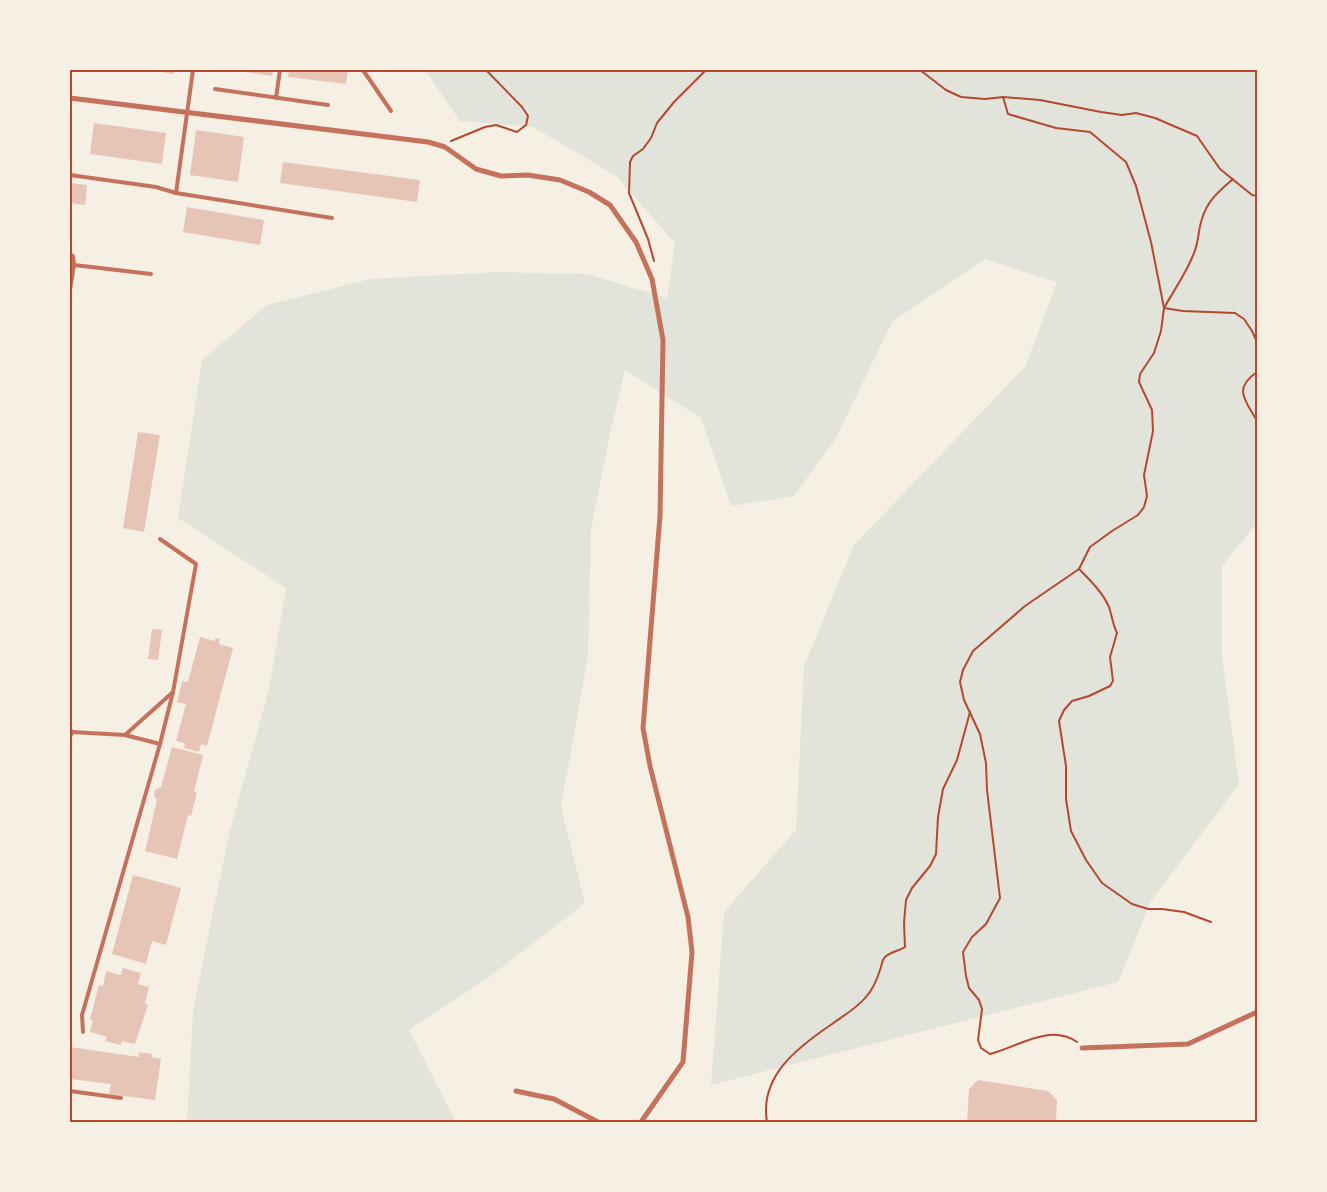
<svg xmlns="http://www.w3.org/2000/svg" width="1327" height="1192" viewBox="0 0 1327 1192" font-family="'Source Sans 3',sans-serif">
  <style>
    .green { fill: #e2e4dc }
    .building { fill: #e6c5b7 }
    .lines { fill: none; stroke-linecap: round; stroke-linejoin: round }
    .path { stroke: #b5482f; stroke-width: 2 }
    .service { stroke: #c5725c; stroke-width: 4 }
    .minor { stroke: #c5725c; stroke-width: 5 }
    .neatline { fill: none; stroke: #b5482f; stroke-width: 2 }
  </style>
  <rect width="100%" height="100%" fill="#f6efe4"/>
  <path class="green" d="M425 70H1257V523L1222 566V656L1239 784 1151 901 1118 982 711 1085 724 912 796 830 804 666 854 545 1025 367 1057 282 985 259 892 322 836 438 794 496 731 506 701 418 625 370 608 443 591 530 588 656 561 807 585 903 488 978 409 1030 456 1122H187L193 1011 229 834 269 689 286 588 178 518 202 360 267 305 370 279 497 272 587 274 667 298 675 243 616 176 533 127 460 121Z"/>
  <g class="building">
    <path d="M149 70H174V74Z"/>
    <path d="M234 70H273L272 76Z"/>
    <path d="M289 70H348L346 84 288 77Z"/>
    <path d="M94 123 166 133 162 164 90 154Z"/>
    <path d="M196 130 244 137 238 182 190 175Z"/>
    <path d="M283 162 420 180 417 202 280 183Z"/>
    <path d="M70 183 87 185 85 205 70 203Z"/>
    <path d="M187 207 264 220 260 245 183 232Z"/>
    <path d="M138 432 160 435 144 532 123 528Z"/>
    <path d="M152 629 162 630 158 660 148 659Z"/>
    <path d="M200 637 215 641 216 638 220 639 219 644 233 648 207 746 201 744 199 752 184 748 185 743 176 741 186 704 177 702 182 681 188 682Z"/>
    <path d="M172 747 203 755 194 792 197 793 191 816 188 815 177 859 145 851 157 800 154 796 155 790 161 787Z"/>
    <path d="M133 875 181 888 166 945 152 941 146 964 112 954Z"/>
    <path d="M123 968 141 973 138 984 149 987 145 1004 148 1005 135 1044 122 1041 121 1045 105 1041 107 1037 90 1032 93 1020 90 1019 99 985 103 986 106 971 121 975Z"/>
    <path d="M70 1047 139 1057V1052L152 1054 151 1057 161 1059 155 1100 109 1094 111 1084 70 1079Z"/>
    <path d="M978 1080 1048 1091 1057 1100 1056 1122H967L969 1089Z"/>
  </g>
  <g class="lines">
    <g class="path">
      <path d="M920 70 946 90 961 97 985 99 1003 97 1040 100 1101 112 1122 115 1136 113 1155 118 1197 136 1220 169 1252 195 1257 196"/>
      <path d="M1003 97 1008 114 1056 128 1090 132 1126 162 1136 186 1151 242 1164 308 1161 331 1154 353 1140 374 1139 382 1152 410 1153 431 1144 475 1147 496 1144 507 1138 515 1112 531 1090 547 1079 569 1025 606 973 651 963 670 960 682 964 700 980 734 986 763 987 790 1000 898 986 924 972 937 963 952 966 976 969 988 979 1000 982 1009 978 1040 981 1048 990 1054C1018 1047 1049 1023 1077 1042"/>
      <path d="M451 141 485 127 496 125 517 132 526 125 528 116 522 107 486 70"/>
      <path d="M654 261 648 239 629 193 630 162 633 156 643 149 651 138 657 123 674 102 706 70"/>
      <path d="M1164 308C1174 290 1187 272 1194 253 1199 242 1198 230 1202 219 1207 201 1219 191 1233 179"/>
      <path d="M1164 308 1183 311 1235 313 1244 319 1252 331 1257 342"/>
      <path d="M1257 372C1232 389 1246 401 1257 421"/>
      <path d="M1080 570C1090 580 1103 593 1109 607 1112 616 1113 625 1117 633L1110 657 1113 681 1110 686 1089 696 1072 701 1064 710 1059 721 1066 766V799L1071 831 1086 860 1102 883 1132 904 1148 909H1162L1184 912 1211 922"/>
      <path d="M767 1122C759 1076 798 1047 832 1024 843 1016 857 1008 865 998 872 991 878 977 881 967 882 963 882 960 885 957 890 952 899 951 905 947L904 923 906 900 912 888 930 866 936 854 938 817 943 789 957 760 970 712"/>
    </g>
    <g class="service">
      <path d="M363 70 391 111"/>
      <path d="M215 89 328 105"/>
      <path d="M276 98 280 70"/>
      <path d="M70 175 156 187 176 193 332 218"/>
      <path d="M176 193 193 70"/>
      <path d="M70 255 73 256 74 265 70 290"/>
      <path d="M74 265 151 274"/>
      <path d="M125 735 160 744 173 692"/>
      <path d="M70 737 72 732 125 735 173 692 196 564 160 539"/>
      <path d="M83 1032 82 1015 160 744"/>
      <path d="M70 1091 121 1098"/>
    </g>
    <g class="minor">
      <path d="M70 98 428 142 445 147 476 169 501 176 528 175 560 180 589 192 610 205 636 242 652 279 663 340 660 516 643 728 650 766 688 917 692 952 683 1062 641 1122"/>
      <path d="M70 732H72"/>
      <path d="M1082 1048 1188 1044 1257 1012"/>
      <path d="M516 1091 554 1099 598 1122"/>
    </g>
  </g>
  <rect width="1327" height="1192" fill="none" stroke="#f6efe4" stroke-width="142"/>
  <rect x="71" y="71" width="1185" height="1050" class="neatline"/>
</svg>
